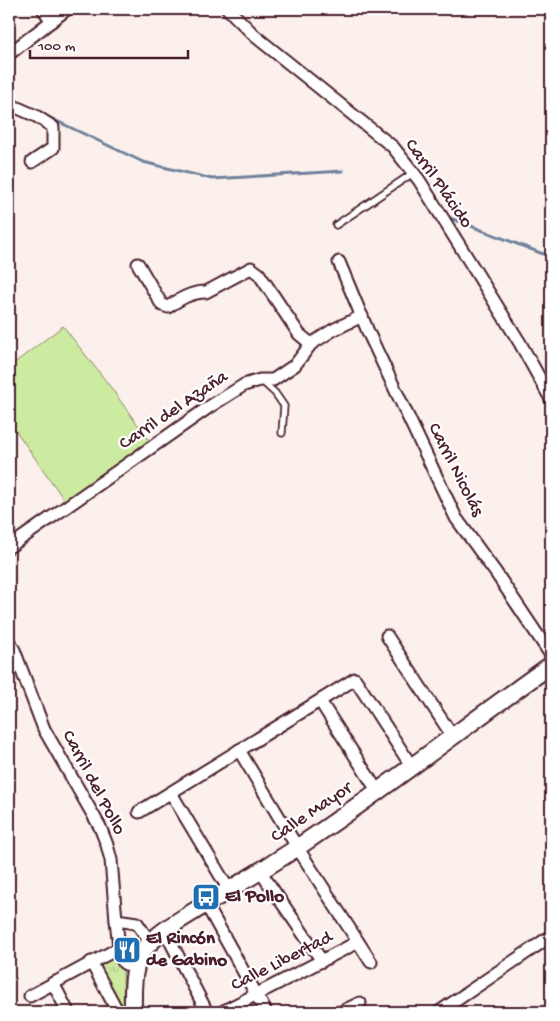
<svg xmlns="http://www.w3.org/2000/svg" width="560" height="1021" viewBox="0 0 560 1021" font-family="'Gochi Hand',sans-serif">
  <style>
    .grass { fill: #cdeaa1; stroke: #8c8466 }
    .park { fill: url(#park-tufts); stroke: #8c8466 }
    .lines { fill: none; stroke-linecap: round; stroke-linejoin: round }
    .stream { stroke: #6e809b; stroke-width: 3 }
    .lane-casing { stroke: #4a1f2b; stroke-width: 9 }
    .street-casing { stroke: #4a1f2b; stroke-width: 15 }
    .secondary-casing { stroke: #4a1f2b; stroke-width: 20 }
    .lane { stroke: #fff; stroke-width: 5.5 }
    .street { stroke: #fff; stroke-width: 11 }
    .secondary { stroke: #fff; stroke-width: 16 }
    .labels { text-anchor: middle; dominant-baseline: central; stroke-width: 4.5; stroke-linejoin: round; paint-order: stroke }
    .street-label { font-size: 19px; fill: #4a1f2b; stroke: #fff }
    .poi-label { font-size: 19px; font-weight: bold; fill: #4a1f2b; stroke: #fff; text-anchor: start }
  </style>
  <defs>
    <pattern id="park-tufts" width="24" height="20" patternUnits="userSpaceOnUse" patternTransform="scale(1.25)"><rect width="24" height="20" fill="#cdeaa1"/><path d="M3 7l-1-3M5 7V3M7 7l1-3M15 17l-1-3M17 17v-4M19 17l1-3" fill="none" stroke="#b2c88b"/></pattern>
  </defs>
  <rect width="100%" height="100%" fill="#fbf0ec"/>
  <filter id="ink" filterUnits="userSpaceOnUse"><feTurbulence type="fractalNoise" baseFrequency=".02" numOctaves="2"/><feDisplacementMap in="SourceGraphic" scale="10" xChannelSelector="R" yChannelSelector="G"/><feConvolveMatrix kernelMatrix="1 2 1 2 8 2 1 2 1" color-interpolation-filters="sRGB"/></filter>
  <g filter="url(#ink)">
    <path class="grass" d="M63 326 109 385 150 442 65 501 9 421V367Z"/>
    <path class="park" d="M116 956 123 968 124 1009 122 1010 96 963Z"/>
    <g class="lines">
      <g class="stream">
        <path d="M42 114 143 162 212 179 343 171"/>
        <path d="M445 216 551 257"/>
      </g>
      <defs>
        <g id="lane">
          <path d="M336 225 413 173"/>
          <path d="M264 383 275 393 284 406 282 433"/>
        </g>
        <g id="street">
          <path d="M43 9 52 21"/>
          <path d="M228 9 255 36 393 147 419 180 520 343 551 399"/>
          <path d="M9 54 67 9"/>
          <path d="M9 104 36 116 53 127V148L32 162"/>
          <path d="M339 262 369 334 456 518 496 573 551 655"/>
          <path d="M138 264 162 305 168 307C180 299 191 292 206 292L251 268 259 274 299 334 311 344"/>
          <path d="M9 547 209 407 244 385 260 380H273L295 365 311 344 333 330 362 316"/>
          <path d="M387 636 453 737"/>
          <path d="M9 642 14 650 44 729 100 827 107 845 111 860 116 920 120 956 124 963 136 969"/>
          <path d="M320 701 378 792"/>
          <path d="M239 750 297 847 371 962"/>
          <path d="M171 793 229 890"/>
          <path d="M139 812 355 679 412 767"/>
          <path d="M260 871 322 961"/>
          <path d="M206 904 266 1012"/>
          <path d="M116 920 137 923 150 942"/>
          <path d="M165 931 207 1012"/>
          <path d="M91 962 118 1012"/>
          <path d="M53 983 68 1012"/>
          <path d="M30 996 119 948"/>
          <path d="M222 1012 358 942"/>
          <path d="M341 1012 360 1003"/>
          <path d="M439 1012 551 936"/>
        </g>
        <path id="secondary" d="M133 1012C133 991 131 964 146 947 161 930 182 919 201 907 234 887 266 868 298 847 385 789 466 725 551 665"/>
      </defs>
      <use href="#lane" class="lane-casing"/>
      <use href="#street" class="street-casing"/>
      <use href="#secondary" class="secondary-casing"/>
      <use href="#lane" class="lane"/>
      <use href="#street" class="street"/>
      <use href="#secondary" class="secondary"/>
    </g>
  </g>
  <defs>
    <symbol id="bus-square" viewBox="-11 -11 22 22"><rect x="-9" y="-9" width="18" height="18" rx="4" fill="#1f6fb2" stroke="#fff"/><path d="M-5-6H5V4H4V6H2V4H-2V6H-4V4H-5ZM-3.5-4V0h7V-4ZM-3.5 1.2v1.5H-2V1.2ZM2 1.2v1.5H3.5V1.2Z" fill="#fff"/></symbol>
    <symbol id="restaurant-square" viewBox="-11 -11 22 22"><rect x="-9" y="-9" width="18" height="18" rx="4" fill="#1f6fb2" stroke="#fff"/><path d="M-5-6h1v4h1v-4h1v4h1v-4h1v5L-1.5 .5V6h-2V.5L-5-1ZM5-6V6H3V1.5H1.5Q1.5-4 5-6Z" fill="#fff"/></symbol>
  </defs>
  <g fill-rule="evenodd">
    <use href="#bus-square" x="190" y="881" width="32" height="32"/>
    <use href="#restaurant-square" x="111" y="934" width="32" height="32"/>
  </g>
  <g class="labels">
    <g class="street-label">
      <text transform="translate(438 184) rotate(55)">Carril Plácido</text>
      <text transform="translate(174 411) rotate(-34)">Carril del Azaña</text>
      <text transform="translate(455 470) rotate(63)">Carril Nicolás</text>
      <text transform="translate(93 783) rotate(62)">Carril del Pollo</text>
      <text transform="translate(312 813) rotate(-34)">Calle Mayor</text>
      <text transform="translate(282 962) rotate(-27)">Calle Libertad</text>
    </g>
    <g class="poi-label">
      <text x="225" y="897">El Pollo</text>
      <text x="146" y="939">El Rincón<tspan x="146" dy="22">de Gabino</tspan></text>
    </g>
  </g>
  <rect width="560" height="1021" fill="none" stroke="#fff" stroke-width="30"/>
  <rect x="15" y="15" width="530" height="991" fill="none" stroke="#4a1f2b" stroke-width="2" filter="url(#ink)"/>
  <path d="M30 50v8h158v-8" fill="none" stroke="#4a1f2b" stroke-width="2.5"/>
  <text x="38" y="50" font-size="15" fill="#4a1f2b" stroke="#ffffff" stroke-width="4" paint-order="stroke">100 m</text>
</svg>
